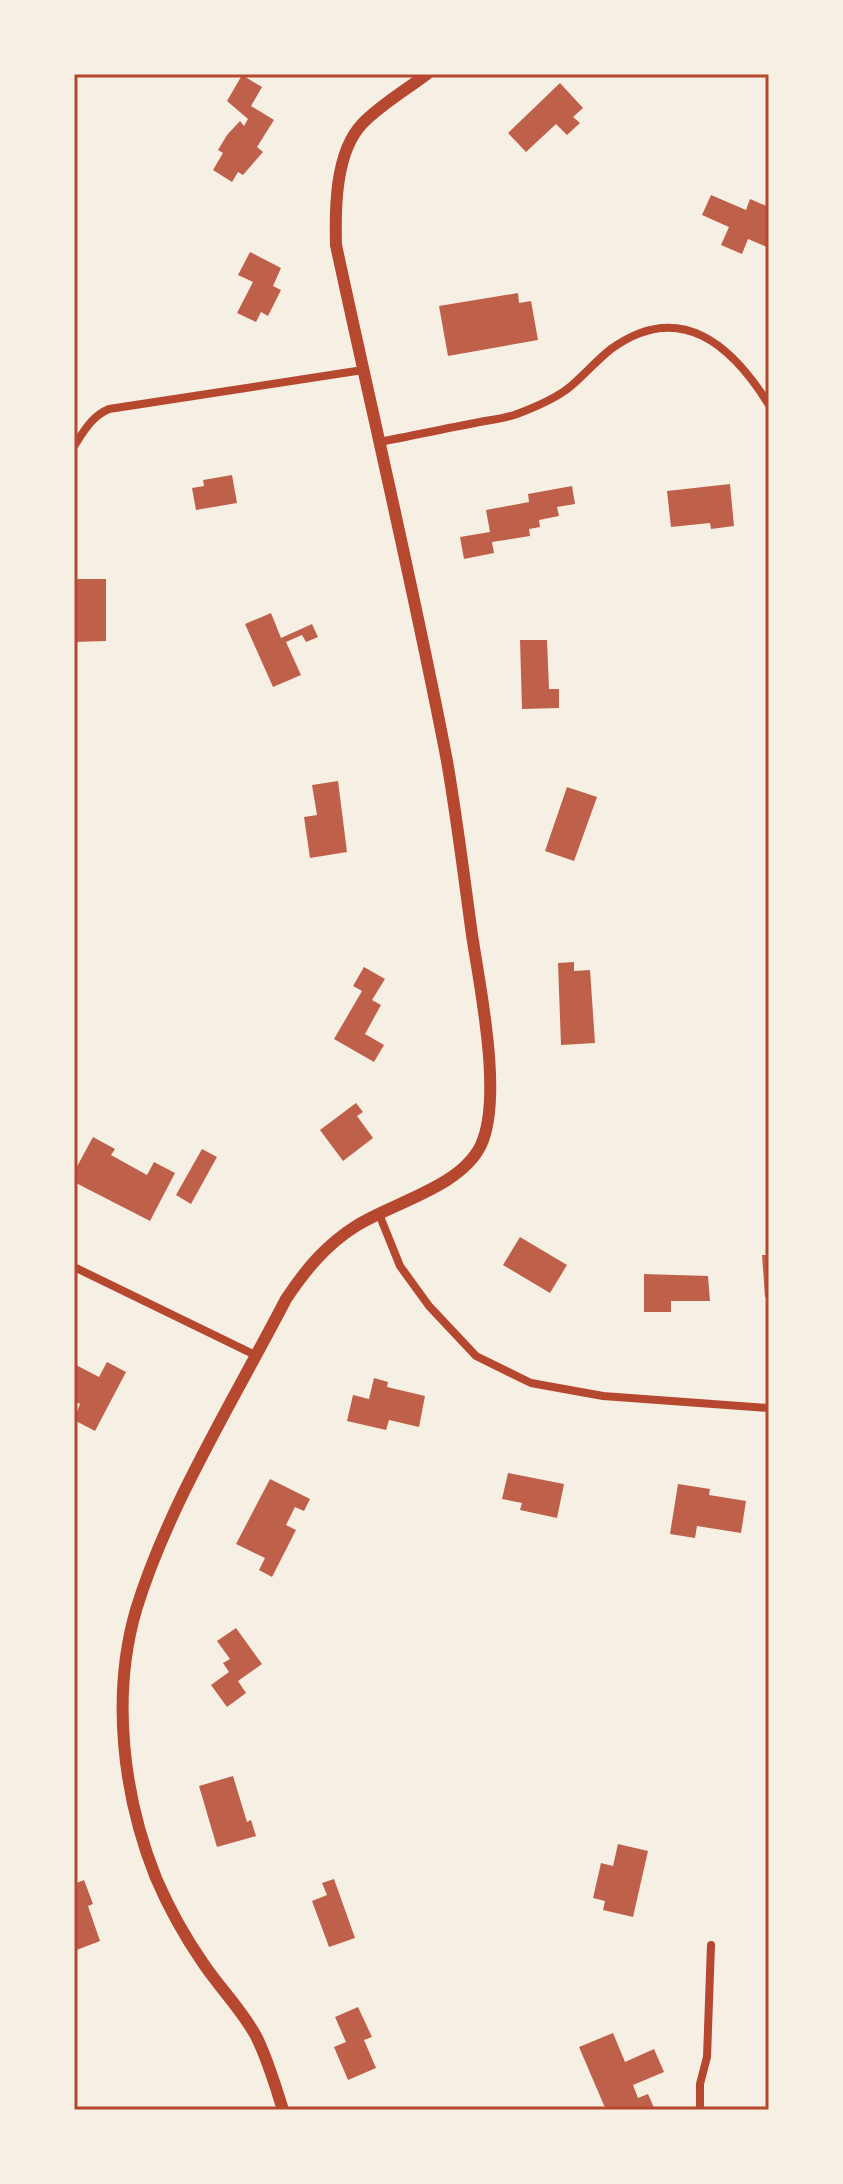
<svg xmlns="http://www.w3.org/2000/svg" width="843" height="2184" viewBox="0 0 843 2184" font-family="Manrope,sans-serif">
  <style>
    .building { fill: #bf614a }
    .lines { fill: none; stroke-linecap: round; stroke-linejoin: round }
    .minor { stroke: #b5482f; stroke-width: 8 }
    .tertiary { stroke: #b5482f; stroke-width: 12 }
    .neatline { fill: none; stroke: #b5482f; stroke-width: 3 }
  </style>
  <rect width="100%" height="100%" fill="#f6efe4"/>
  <g class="building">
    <path d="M242 75 262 87 251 106 274 120 257 147 263 152 243 175 238 172 232 182 213 170 223 153 218 150 227 135 240 121 244 126 248 119 227 101Z"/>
    <path d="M560 83 583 108 573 117 580 123 567 135 556 124 526 152 508 133Z"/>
    <path d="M711 195 746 210 750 199 769 207V248L748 239 742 254 721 245 729 227 702 215Z"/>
    <path d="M250 252 281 268 273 286 281 290 268 316 261 312 256 322 237 313 253 282 238 275Z"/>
    <path d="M518 293 519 303 531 301 538 340 448 356 439 306Z"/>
    <path d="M232 475 237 503 196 510 192 488 204 486 203 480Z"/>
    <path d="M730 484 734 526 711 529 710 523 671 527 667 491Z"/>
    <path d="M572 486 575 504 557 507 559 516 539 520 540 527 529 529 530 536 492 542 494 553 464 559 460 537 490 532 486 510 529 502 528 494Z"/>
    <path d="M76 579H106V641L74 642Z"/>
    <path d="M271 613 281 638 312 624 318 637 306 642 302 635 286 642 301 675 273 687 245 624Z"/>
    <path d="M520 640H547L549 689H559V708L522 709Z"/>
    <path d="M338 781 347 852 310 858 304 817 317 815 312 785Z"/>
    <path d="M567 787 597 797 574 861 545 851Z"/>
    <path d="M574 962V971L590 970 595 1043 561 1045 558 963Z"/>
    <path d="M364 967 385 979 372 1000 381 1005 365 1034 384 1045 374 1062 334 1039 362 991 353 986Z"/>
    <path d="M356 1103 363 1112 357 1116 373 1138 343 1161 320 1130Z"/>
    <path d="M93 1137 115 1149 111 1155 147 1175 154 1162 175 1173 150 1221 74 1182V1172Z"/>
    <path d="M202 1149 217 1157 191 1204 176 1195Z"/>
    <path d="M520 1237 567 1265 550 1293 503 1265Z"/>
    <path d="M762 1255H769V1297H765Z"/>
    <path d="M644 1274 708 1276 710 1301H671V1312H644Z"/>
    <path d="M107 1362 126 1372 95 1431 74 1420 80 1404 74 1401V1364L99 1377Z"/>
    <path d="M374 1378 388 1382 387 1387 425 1396 419 1427 389 1420 386 1430 347 1421 353 1395 369 1399Z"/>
    <path d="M508 1473 564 1484 557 1518 520 1510 522 1503 502 1499Z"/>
    <path d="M270 1479 310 1499 304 1511 295 1507 286 1525 296 1530 272 1577 259 1570 265 1558 236 1544Z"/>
    <path d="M678 1484 710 1489 709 1495 746 1501 741 1533 697 1526 695 1538 670 1534Z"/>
    <path d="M236 1628 262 1664 238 1681 246 1693 227 1707 211 1685 229 1672 223 1663 230 1659 217 1641Z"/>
    <path d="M233 1776 247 1822 251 1820 256 1836 217 1847 199 1786Z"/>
    <path d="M618 1844 648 1851 633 1917 603 1910 605 1901 593 1898 601 1863 613 1866Z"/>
    <path d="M334 1879 355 1938 329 1947 312 1901 327 1895 322 1883Z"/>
    <path d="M84 1880 93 1904 88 1906 100 1941 74 1951V1884Z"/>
    <path d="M358 2007 372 2037 364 2040 376 2068 348 2080 334 2047 346 2042 335 2017Z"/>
    <path d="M613 2033 625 2062 654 2049 664 2072 633 2085 638 2098 648 2094 655 2110H606L579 2047Z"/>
  </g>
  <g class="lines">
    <g class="minor">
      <path d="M379 442C411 436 443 429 475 423 488 420 504 419 517 414 533 408 557 398 571 386 584 375 597 360 611 349 680 299 732 345 769 405"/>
      <path d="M74 446C84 431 92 416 109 409L363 370"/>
      <path d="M379 1214 400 1266 429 1306 476 1356 531 1383 603 1396 769 1408"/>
      <path d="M74 1267 257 1356"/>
      <path d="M700 2110V2084L707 2057 711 1945"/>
    </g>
    <path class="tertiary" d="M283 2110C275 2085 268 2060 256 2036 242 2010 219 1987 203 1963 185 1937 168 1906 156 1878 123 1796 111 1696 136 1610 168 1505 235 1398 286 1299 306 1269 326 1245 356 1226 394 1202 461 1187 481 1145 503 1097 480 988 472 935 464 877 457 819 447 761 414 589 373 417 336 245 335 209 335 153 362 124 380 105 406 90 427 74"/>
  </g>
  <rect width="843" height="2184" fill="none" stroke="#f6efe4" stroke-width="152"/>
  <rect x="76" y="76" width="691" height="2032" class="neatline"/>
</svg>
